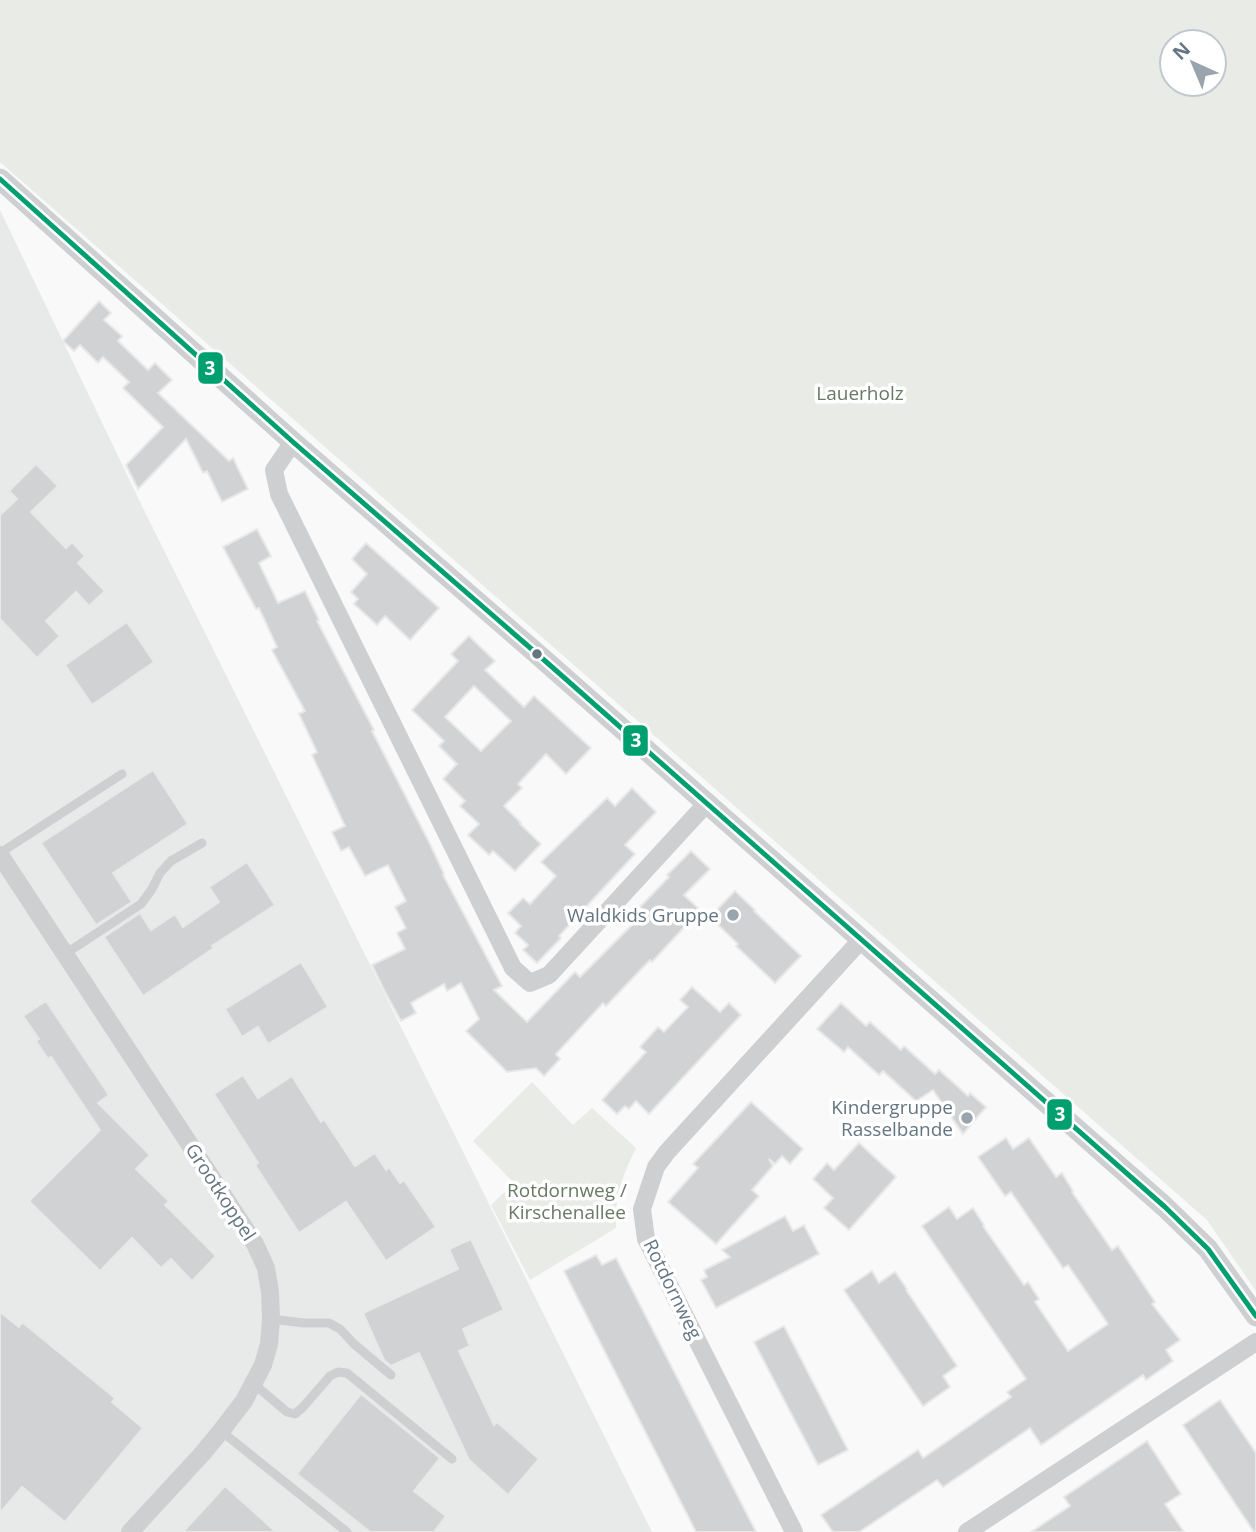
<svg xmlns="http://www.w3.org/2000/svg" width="1256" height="1532" viewBox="0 0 1256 1532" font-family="'Open Sans',sans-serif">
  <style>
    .built { fill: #e8e9e9 }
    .green { fill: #e8ebe6; fill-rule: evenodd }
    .building { fill: #d0d2d3; stroke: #e8e8e8; stroke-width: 2; fill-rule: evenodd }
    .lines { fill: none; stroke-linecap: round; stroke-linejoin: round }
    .service { stroke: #cecfd0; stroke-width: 9 }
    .minor { stroke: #cecfd0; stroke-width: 18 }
    .tertiary { stroke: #cecfd0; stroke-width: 21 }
    .bus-1-casing { stroke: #fff; stroke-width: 10 }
    .bus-1 { stroke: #009f6f; stroke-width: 5 }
    .bus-dot { fill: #657683; stroke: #fff; stroke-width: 2.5 }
    .poi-dot { fill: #99a4ac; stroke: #fff; stroke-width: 2.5 }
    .labels { text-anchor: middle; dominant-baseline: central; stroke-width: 7; stroke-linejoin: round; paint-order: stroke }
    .park-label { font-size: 19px; fill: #687a64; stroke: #fff }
    .poi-label { font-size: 19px; fill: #657683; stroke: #fff; text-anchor: end }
    .street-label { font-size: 19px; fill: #657683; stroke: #fff }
    .line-badge { stroke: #fff; stroke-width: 2.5 }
    .badge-label { font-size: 19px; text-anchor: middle; font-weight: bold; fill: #fff }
  </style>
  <rect width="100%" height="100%" fill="#f9f9f9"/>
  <path class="built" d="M0 210 143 508 652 1532H0Z"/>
  <g class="green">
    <path d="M0 0H1256V1291L1207 1220 0 162ZM1214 42V84H1172V42Z"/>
    <path d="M532 1082 573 1125 592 1108 636 1148C622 1177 615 1195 616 1228L530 1280 491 1205 514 1183 473 1141Z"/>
  </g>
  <g class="building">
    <path d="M99 301 111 313 104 320 122 336 118 341 148 370 155 363 172 380 158 393 229 461 233 458 248 489 222 502 207 471 203 473 186 439 138 489 126 465 163 427 123 388 129 382 103 357 98 363 80 345 74 351 63 341Z"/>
    <path d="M36 464 58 486 31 512 66 548 72 542 85 556 78 563 105 591 89 606 76 592 46 621 60 636 37 658 0 619V515L17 499 9 491Z"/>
    <path d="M257 529 271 556 259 563 278 603 305 591 319 620 317 621 374 730 372 731 430 844 444 874 443 875 502 986 494 990 527 1022 575 972 580 977 645 912 640 907 669 877 667 875 691 851 710 869 684 895 700 910 652 962 650 960 606 1006 603 1003 556 1054 560 1059 544 1076 536 1068 507 1072 466 1031 479 1019 461 983 447 991 444 984 411 1003 416 1013 401 1021 385 992 372 965 405 949 397 933 406 928 395 907 406 901 388 865 365 876 349 847 341 851 332 832 345 826 312 755 317 752 299 714 305 711 272 650 277 647 259 608 256 609 223 547Z"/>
    <path d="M366 543 439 608 410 640 385 616 377 625 354 604 358 599 351 592 367 574 352 559Z"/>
    <path d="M127 622 154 662 92 705 65 665Z"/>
    <path d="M469 636 495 661 485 670 524 707 534 696 591 748 566 774 546 754 518 784 522 788 504 806 521 823 520 824 541 844 515 871 493 851 489 855 468 835 479 824 460 806 465 801 443 779 457 764 439 746 444 741 412 710 458 661 451 654ZM474 686 511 721 481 751 445 717Z"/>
    <path d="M153 770 188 824 113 873 132 902 96 925 41 843Z"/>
    <path d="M632 788 656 812 625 845 635 854 559 936 561 938 537 963 523 950 528 945 515 933 521 926 508 913 523 898 530 904 556 876 541 862 607 798 615 806Z"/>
    <path d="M247 862 275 905 212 946 214 948 143 996 104 937 140 913 151 930 175 914 183 927 219 902 209 887Z"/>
    <path d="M735 891 755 910 754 911 801 956 775 983 736 946 738 944 710 917Z"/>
    <path d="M301 962 328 1007 268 1044 258 1027 242 1037 225 1009Z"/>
    <path d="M692 987 720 1012 729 1003 741 1015 649 1114 636 1101 629 1109 625 1106 617 1114 602 1100 646 1052 640 1047 658 1027 664 1032 688 1007 680 1000Z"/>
    <path d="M46 1001 109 1095 98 1103 150 1155 136 1169 169 1201 165 1205 216 1256 192 1281 171 1259 161 1268 132 1238 100 1271 29 1201 100 1130 51 1057 48 1059 36 1041 39 1039 23 1016Z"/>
    <path d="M841 1003 866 1026 870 1022 901 1050 904 1046 935 1074 939 1070 968 1096 970 1093 986 1107 963 1134 933 1090 916 1101 883 1071 879 1075 848 1047 844 1052 817 1029Z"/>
    <path d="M243 1075 258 1098 292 1076 321 1122 324 1119 355 1166 375 1153 386 1170 389 1167 400 1183 404 1180 436 1227 386 1261 346 1202 299 1233 255 1165 258 1163 214 1094Z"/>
    <path d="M751 1102 803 1149 790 1164 782 1156 775 1164 769 1159 773 1166 752 1190 759 1196 716 1244 668 1202 698 1168 693 1164Z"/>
    <path d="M1006 1138 1013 1149 1029 1138 1056 1177 1062 1173 1073 1191 1072 1192 1112 1250 1118 1246 1155 1302 1152 1304 1180 1340 1166 1350 1173 1361 1146 1380 1143 1375 1041 1445 1030 1428 943 1487 937 1480 859 1532H833L821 1515 918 1450 923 1458 1011 1397 1007 1392 1026 1379 922 1226 949 1207 957 1219 973 1208 984 1225 983 1226 1024 1285 1028 1282 1039 1299 1035 1302 1068 1351 1108 1324 1068 1265 1063 1268 1011 1192 1005 1196 978 1157Z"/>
    <path d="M859 1143 896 1177 849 1230 824 1208 833 1198 813 1179 827 1163 834 1170Z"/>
    <path d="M785 1216 793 1231 804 1225 819 1254 716 1308 701 1280 707 1277 704 1270 730 1257 722 1250Z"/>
    <path d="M471 1239 504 1310 463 1329 470 1346 459 1351 494 1425 497 1422 539 1459 508 1495 469 1460 419 1353 391 1366 384 1360 363 1313 458 1269 449 1249Z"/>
    <path d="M596 1255 602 1265 616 1258 756 1532H696L564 1271Z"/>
    <path d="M872 1271 879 1283 895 1272 907 1289 906 1290 957 1366 943 1376 950 1387 923 1406 844 1290Z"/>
    <path d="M0 1312 19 1327 22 1322 115 1398 112 1402 143 1428 65 1522 22 1487 0 1513Z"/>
    <path d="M784 1326 848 1450 818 1465 754 1342Z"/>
    <path d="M361 1394 440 1458 414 1491 446 1516 434 1532H370L297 1474Z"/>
    <path d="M1220 1400 1256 1453V1532H1254L1183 1425Z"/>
    <path d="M1147 1441 1181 1494 1165 1504 1184 1532H1031L1070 1506 1064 1497Z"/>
    <path d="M225 1486 276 1532H183Z"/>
  </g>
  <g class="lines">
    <g class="service">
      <path d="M0 853 122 774"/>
      <path d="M65 954 141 904 152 889 160 873 171 861 202 843"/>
      <path d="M271 1319 304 1323H329L340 1329 354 1344 391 1375"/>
      <path d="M254 1384 287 1412 295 1414 303 1407 330 1376 338 1372 347 1373 452 1459"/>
      <path d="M221 1431 347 1532"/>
    </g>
    <g class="minor">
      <path d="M293 442 274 470 279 494 513 968 530 983 549 975 707 803"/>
      <path d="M0 855 255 1244 266 1268 270 1292 271 1319 269 1344 263 1365 244 1401 221 1431 202 1454 130 1532"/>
      <path d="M794 1532 646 1239 642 1209 656 1167 667 1152 862 939"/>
      <path d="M967 1532 1256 1342"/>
    </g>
    <path class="tertiary" d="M0 179 293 442 535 652 1165 1207 1208 1249 1256 1316"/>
    <defs>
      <path id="bus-1" d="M0 179 293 442 535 652 1165 1207 1208 1249 1256 1316"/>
    </defs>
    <use href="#bus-1" class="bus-1-casing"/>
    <use href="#bus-1" class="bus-1"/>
  </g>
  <circle class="bus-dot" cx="537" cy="654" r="6"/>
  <g class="poi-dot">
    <circle cx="733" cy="915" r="7"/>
    <circle cx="967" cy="1118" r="7"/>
  </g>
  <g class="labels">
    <g class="park-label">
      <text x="860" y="393">Lauerholz</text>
      <text x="567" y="1190">Rotdornweg /<tspan x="567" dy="22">Kirschenallee</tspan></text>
    </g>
    <g class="poi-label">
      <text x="719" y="915">Waldkids Gruppe</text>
      <text x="953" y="1107">Kindergruppe<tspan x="953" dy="22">Rasselbande</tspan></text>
    </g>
    <g class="street-label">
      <text transform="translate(221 1192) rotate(57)">Grootkoppel</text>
      <text transform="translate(673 1289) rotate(64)">Rotdornweg</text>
    </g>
  </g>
  <g class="line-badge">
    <rect x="197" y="351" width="27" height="34" rx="7" fill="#009f6f"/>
    <rect x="622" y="724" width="27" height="33" rx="7" fill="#009f6f"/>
    <rect x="1046" y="1098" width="27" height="33" rx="7" fill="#009f6f"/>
  </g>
  <g class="badge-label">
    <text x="210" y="375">3</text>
    <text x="636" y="747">3</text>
    <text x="1060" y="1121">3</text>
  </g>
  <g transform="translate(1193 63) rotate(316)"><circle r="33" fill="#ffffff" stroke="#c1c8cd" stroke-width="2"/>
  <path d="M0-5L12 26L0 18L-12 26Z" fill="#99a4ac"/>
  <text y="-10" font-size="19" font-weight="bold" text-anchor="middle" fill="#657683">N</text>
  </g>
</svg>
